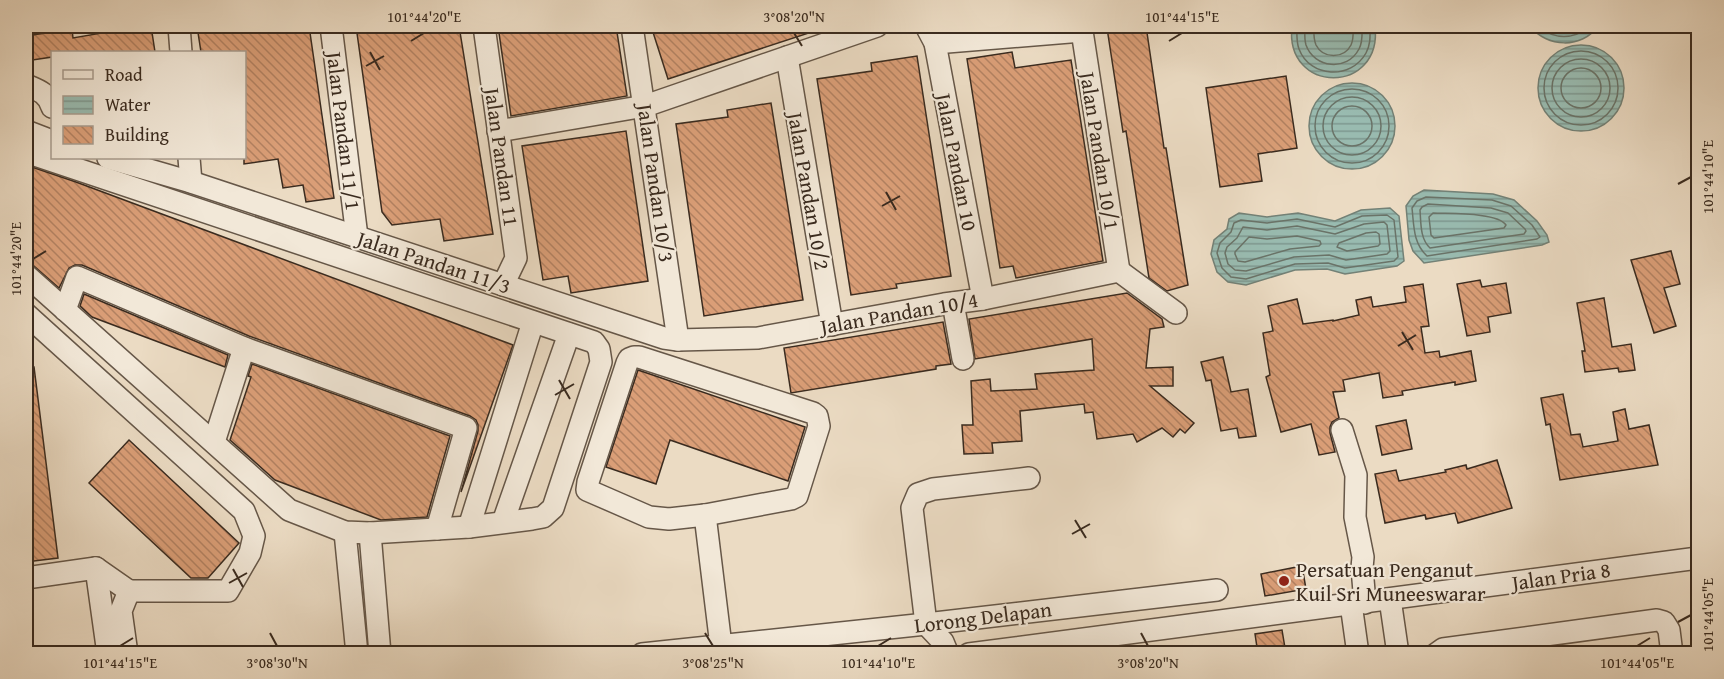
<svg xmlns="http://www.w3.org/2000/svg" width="1724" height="679" viewBox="0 0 1724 679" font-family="'Gentium Book Plus',serif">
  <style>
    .water { fill: url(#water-rules); stroke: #738176; stroke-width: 1.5 }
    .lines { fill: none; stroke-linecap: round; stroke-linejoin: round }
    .shore { stroke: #6a7368; stroke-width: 1.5 }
    .building { fill: url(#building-back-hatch); stroke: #3a2b1f; stroke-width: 1.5 }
    .minor-casing { stroke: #665748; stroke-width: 24 }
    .minor { stroke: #f2e8d8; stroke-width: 21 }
    .ticks { fill: none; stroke: #3a2b1f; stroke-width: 2 }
    .poi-dot { fill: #8f2418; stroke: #f2e8d8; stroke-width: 2 }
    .labels { text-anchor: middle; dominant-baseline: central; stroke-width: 4.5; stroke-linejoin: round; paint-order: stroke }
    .street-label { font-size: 21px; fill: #3a2b1f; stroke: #f2e8d8 }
    .poi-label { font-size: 21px; fill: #3a2b1f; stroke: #f2e8d8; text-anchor: start }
    .neatline { fill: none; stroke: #3a2b1f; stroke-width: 2 }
    .ticks-label { font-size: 15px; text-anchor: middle; fill: #3a2b1f }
  </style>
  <defs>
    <pattern id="water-rules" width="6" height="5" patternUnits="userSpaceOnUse" patternTransform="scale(1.5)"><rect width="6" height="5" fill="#99bbb0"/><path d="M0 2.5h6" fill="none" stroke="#7e988f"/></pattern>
    <pattern id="building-back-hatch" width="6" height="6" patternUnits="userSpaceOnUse" patternTransform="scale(1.5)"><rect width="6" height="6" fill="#da9e77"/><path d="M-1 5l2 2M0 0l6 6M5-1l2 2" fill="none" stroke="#b28161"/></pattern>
  </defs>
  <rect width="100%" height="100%" fill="#ebdbc3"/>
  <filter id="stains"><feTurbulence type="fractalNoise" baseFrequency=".00333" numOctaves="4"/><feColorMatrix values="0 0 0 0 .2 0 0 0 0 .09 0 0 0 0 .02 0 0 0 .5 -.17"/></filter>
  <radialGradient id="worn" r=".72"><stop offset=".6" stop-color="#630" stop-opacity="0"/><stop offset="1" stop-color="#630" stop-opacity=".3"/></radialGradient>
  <g class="water">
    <path d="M1292 26H1375C1383 95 1284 95 1292 26Z"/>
    <path d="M1530 26H1598C1582 49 1547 48 1530 26Z"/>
    <circle cx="1581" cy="88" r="43"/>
    <circle cx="1352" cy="126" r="43"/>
    <path d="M1424 190 1493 194 1514 200 1537 221 1547 235 1549 242 1542 245 1424 263 1413 251 1409 240 1406 206 1413 196Z"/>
    <path d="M1390 208 1399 216 1404 261 1397 266 1345 274 1327 269 1295 270 1246 285 1228 282 1217 272 1211 254 1214 240 1227 229 1229 219 1239 213 1267 217 1298 213 1335 221 1361 210Z"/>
  </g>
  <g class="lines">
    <g class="shore">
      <path d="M1297 26C1297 33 1296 41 1299 49 1310 78 1351 80 1366 53 1371 44 1370 35 1370 26"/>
      <path d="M1305 26C1305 32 1304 38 1306 45 1314 68 1347 72 1359 49 1363 42 1362 34 1362 26"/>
      <path d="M1314 26C1314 32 1313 38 1316 45 1323 59 1344 59 1351 45 1354 39 1353 32 1353 26"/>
      <path d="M1537 26C1555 40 1573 40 1591 26"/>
      <circle cx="1581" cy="88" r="37"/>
      <circle cx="1581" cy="88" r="29"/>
      <circle cx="1581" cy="88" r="20"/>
      <circle cx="1352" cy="126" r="37"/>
      <circle cx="1352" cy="126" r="29"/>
      <circle cx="1352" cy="126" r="20"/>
      <path d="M1426 197 1492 200 1511 206 1532 225 1540 237 1537 239 1427 256C1413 243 1414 226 1412 208L1417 201Z"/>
      <path d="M1428 204 1491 208 1508 213 1525 229 1526 231 1524 234 1430 248C1420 239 1421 223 1420 210L1422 207Z"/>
      <path d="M1433 213C1448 214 1498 212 1506 225L1504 228 1434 238 1431 235 1429 217Z"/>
      <path d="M1387 215 1394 220 1398 257 1394 261 1345 268 1328 263 1295 264 1246 279 1231 277 1222 268 1217 253 1220 243 1231 232 1234 223 1241 220 1267 223 1297 219 1335 227 1362 216Z"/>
      <path d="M1384 222 1387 225 1390 251 1387 254 1346 260 1329 255 1294 257 1246 271 1235 270 1228 264 1225 253 1227 247 1237 238 1243 227 1267 230 1297 226 1335 234 1364 224Z"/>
      <path d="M1376 232 1379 234 1380 244 1378 246 1347 251 1337 247 1339 243 1366 233Z"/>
      <path d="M1297 236 1320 241 1321 244 1319 246 1290 249 1245 262 1238 261 1235 254V252L1249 237 1267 239Z"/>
    </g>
  </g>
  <g class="building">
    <path d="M107 26H151L155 52H52V57L26 61V36L72 29 73 38 108 32Z"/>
    <path d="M197 26H309L334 198 306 202 303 185 283 188 278 159 244 164V52H201Z"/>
    <path d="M356 26H459L493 234 444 241 440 219 392 225 382 212Z"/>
    <path d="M498 26H616L627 96 511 116Z"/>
    <path d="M651 26H824V28L668 79Z"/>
    <path d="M1122 26H1146L1164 148H1166L1188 285 1167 291 1149 278 1126 131 1123 132 1107 28Z"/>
    <path d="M1012 52 1015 68 1071 60 1103 261 1016 278 1013 266 1000 268 967 59Z"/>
    <path d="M917 56 951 276 896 284 897 288 851 295 817 79 872 71 871 63Z"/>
    <path d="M1286 76 1297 148 1258 154 1262 181 1220 187 1206 88Z"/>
    <path d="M771 103 803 300 704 316 676 124 728 117 727 110Z"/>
    <path d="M626 131 648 281 571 293 568 276 543 280 522 146Z"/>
    <path d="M26 165 76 182 513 345 461 492 478 431V425L476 420 470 416 249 336 82 265H75L69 268 59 288 34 266 26 261Z"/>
    <path d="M1671 251 1680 284 1664 288 1676 326 1654 333 1631 260Z"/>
    <path d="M1480 280 1482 287 1506 283 1511 313 1488 317 1490 332 1467 336 1457 284Z"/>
    <path d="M1423 284 1429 326 1421 327 1425 353 1439 351 1440 357 1471 351 1476 381 1455 385V382L1402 391 1403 395 1383 398 1379 373 1343 380 1345 391 1333 392 1339 418 1332 422 1330 427V433L1335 452 1319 455 1311 424 1281 432 1266 377 1270 375 1263 333 1273 331 1268 306 1297 299 1303 324 1333 320V321L1359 315 1356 300 1371 297 1373 307 1406 302 1404 287Z"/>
    <path d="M1127 293 1162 319 1164 327 1150 329 1146 368 1173 367V386H1150L1194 423 1185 433 1180 429 1173 437 1162 428 1137 442 1133 434 1097 439 1093 412 1085 413 1084 404 1020 411 1022 441 992 443 993 453 964 454 962 425H973L971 381 990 379 991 391 1037 389 1035 374 1094 370 1092 339 975 359 969 319Z"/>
    <path d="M84 294 228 355 225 367 92 317 80 306Z"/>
    <path d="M1604 298 1612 347 1631 344 1635 370 1619 372 1618 368 1585 372 1582 351H1585L1577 303Z"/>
    <path d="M943 322 951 364 936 366V369L791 393 784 348Z"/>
    <path d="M1223 357 1231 392 1248 389 1256 436 1239 438 1237 428 1221 431 1211 380 1206 381 1201 362Z"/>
    <path d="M252 364 450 436 427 517 381 520 275 480 230 440 251 377 248 376Z"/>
    <path d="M26 367H34L58 558 26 562Z"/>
    <path d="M638 370 805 427 788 481 670 440 656 484 606 467Z"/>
    <path d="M1563 394 1571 435 1580 434 1583 447 1618 441 1613 412 1625 409 1629 429 1649 425 1658 465 1560 480 1550 424 1546 425 1541 398Z"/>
    <path d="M1406 420 1412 449 1382 455 1376 426Z"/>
    <path d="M129 440 239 543 208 578H191L89 483Z"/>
    <path d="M1497 460 1512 508 1458 523 1455 513 1426 519 1425 515 1385 523 1375 474 1396 470 1399 481 1446 472 1445 470 1466 465 1467 469Z"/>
    <path d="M1302 566 1306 589 1265 596 1261 574Z"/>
    <path d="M1282 630 1286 654H1258L1255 634Z"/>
  </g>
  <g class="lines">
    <defs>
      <g id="minor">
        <path d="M179 26 181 52"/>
        <path d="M331 26 357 237"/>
        <path d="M484 26 516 258 503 285"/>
        <path d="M632 26 678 340"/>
        <path d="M926 26 935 43 983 299"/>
        <path d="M1084 26 1082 31 1119 271"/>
        <path d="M935 43 1082 31"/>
        <path d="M787 57 832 325"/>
        <path d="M26 85C38 90 48 93 52 107"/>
        <path d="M26 131 52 141"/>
        <path d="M498 131 645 106 877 26"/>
        <path d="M26 152 594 342 599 349 601 362 553 508 543 517 532 519 469 527 370 533 345 532 289 510 26 275"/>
        <path d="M108 158 191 182 664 338 678 340 758 338 944 304 983 299 1119 271"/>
        <path d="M189 158 191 182"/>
        <path d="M1119 271 1176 313"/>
        <path d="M953 303 963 359"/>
        <path d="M65 310 77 277 244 348 466 428 437 529"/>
        <path d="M26 314 244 511 254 536 250 553 228 591H129"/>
        <path d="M634 357H639L813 413 817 416 819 426 797 496 791 499 705 515 669 519 649 517 587 490 588 482 627 363 629 359Z"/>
        <path d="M1342 430 1356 475 1355 517 1363 557 1362 568 1365 603"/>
        <path d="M214 442 244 348"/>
        <path d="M705 515 722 654"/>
        <path d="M503 522 569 334"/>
        <path d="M469 527 533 322"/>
        <path d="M345 532 357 654"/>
        <path d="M370 533 380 654"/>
        <path d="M96 568 108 654"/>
        <path d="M26 578 96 568 129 591 121 611 127 654"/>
        <path d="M1390 599 1398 654"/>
        <path d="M1351 604 1358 654"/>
        <path d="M642 654 926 624 1217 590"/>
        <path d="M948 654 943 642 926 624 912 508 918 494 933 489 1029 478"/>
        <path d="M969 654 1698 558"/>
        <path d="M1436 654 1443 649 1657 620 1664 622 1669 630 1672 654"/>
      </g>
    </defs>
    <use href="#minor" class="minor-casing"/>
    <use href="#minor" class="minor"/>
  </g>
  <path class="ticks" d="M794 33 802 46M411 41 424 33M1169 41 1182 33M370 52 380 70M366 66 384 56M1678 184 1691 177M886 192 896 210M882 206 900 196M33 259 46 251M1402 332 1413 350M1398 346 1416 335M559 380 570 399M555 395 574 384M1075 520 1086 538M1072 534 1090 524M233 569 243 587M229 583 247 573M1678 622 1691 615M270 633 277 646M705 633 713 646M1141 633 1148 646M120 646 133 638M878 646 891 638M1637 646 1650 638"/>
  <circle class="poi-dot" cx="1284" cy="581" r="6"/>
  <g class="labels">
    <g class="street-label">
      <text transform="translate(344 131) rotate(83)">Jalan Pandan 11/1</text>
      <text transform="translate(1100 151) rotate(81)">Jalan Pandan 10/1</text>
      <text transform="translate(502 157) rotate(82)">Jalan Pandan 11</text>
      <text transform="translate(957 162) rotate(79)">Jalan Pandan 10</text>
      <text transform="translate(656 183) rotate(82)">Jalan Pandan 10/3</text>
      <text transform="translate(809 191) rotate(80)">Jalan Pandan 10/2</text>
      <text transform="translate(434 262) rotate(18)">Jalan Pandan 11/3</text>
      <text transform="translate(899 313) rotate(-10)">Jalan Pandan 10/4</text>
      <text transform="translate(1561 576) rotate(-8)">Jalan Pria 8</text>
      <text transform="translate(983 617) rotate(-7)">Lorong Delapan</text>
    </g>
    <g class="poi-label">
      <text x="1296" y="569">Persatuan Penganut<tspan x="1296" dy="24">Kuil Sri Muneeswarar</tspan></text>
    </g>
  </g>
  <rect width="1724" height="679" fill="none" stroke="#ebdbc3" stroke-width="66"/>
  <rect x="51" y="51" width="195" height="108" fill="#f2e8d8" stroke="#a89c8e" stroke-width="1.5"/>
  <rect x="63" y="70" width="30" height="9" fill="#f2e8d8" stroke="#a89c8e" stroke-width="1.5"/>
  <text x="105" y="81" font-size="18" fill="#3a2b1f">Road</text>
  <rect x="63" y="96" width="30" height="18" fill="url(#water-rules)" stroke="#a89c8e" stroke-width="1.5"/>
  <text x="105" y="111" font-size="18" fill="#3a2b1f">Water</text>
  <rect x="63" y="126" width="30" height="18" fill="url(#building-back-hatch)" stroke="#a89c8e" stroke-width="1.5"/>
  <text x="105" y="141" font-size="18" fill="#3a2b1f">Building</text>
  <rect x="33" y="33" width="1658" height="613" class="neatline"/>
  <g class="ticks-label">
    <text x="424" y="22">101°44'20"E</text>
    <text x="794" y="22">3°08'20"N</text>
    <text x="1182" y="22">101°44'15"E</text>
    <text transform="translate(1708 177) rotate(-90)" y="5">101°44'10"E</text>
    <text transform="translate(16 259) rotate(-90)" y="5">101°44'20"E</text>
    <text transform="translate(1708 615) rotate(-90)" y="5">101°44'05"E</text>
    <text x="120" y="668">101°44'15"E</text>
    <text x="277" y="668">3°08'30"N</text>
    <text x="713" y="668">3°08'25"N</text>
    <text x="878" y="668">101°44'10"E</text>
    <text x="1148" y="668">3°08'20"N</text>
    <text x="1637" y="668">101°44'05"E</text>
  </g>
  <rect width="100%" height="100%" filter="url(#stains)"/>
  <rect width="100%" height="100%" fill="url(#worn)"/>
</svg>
